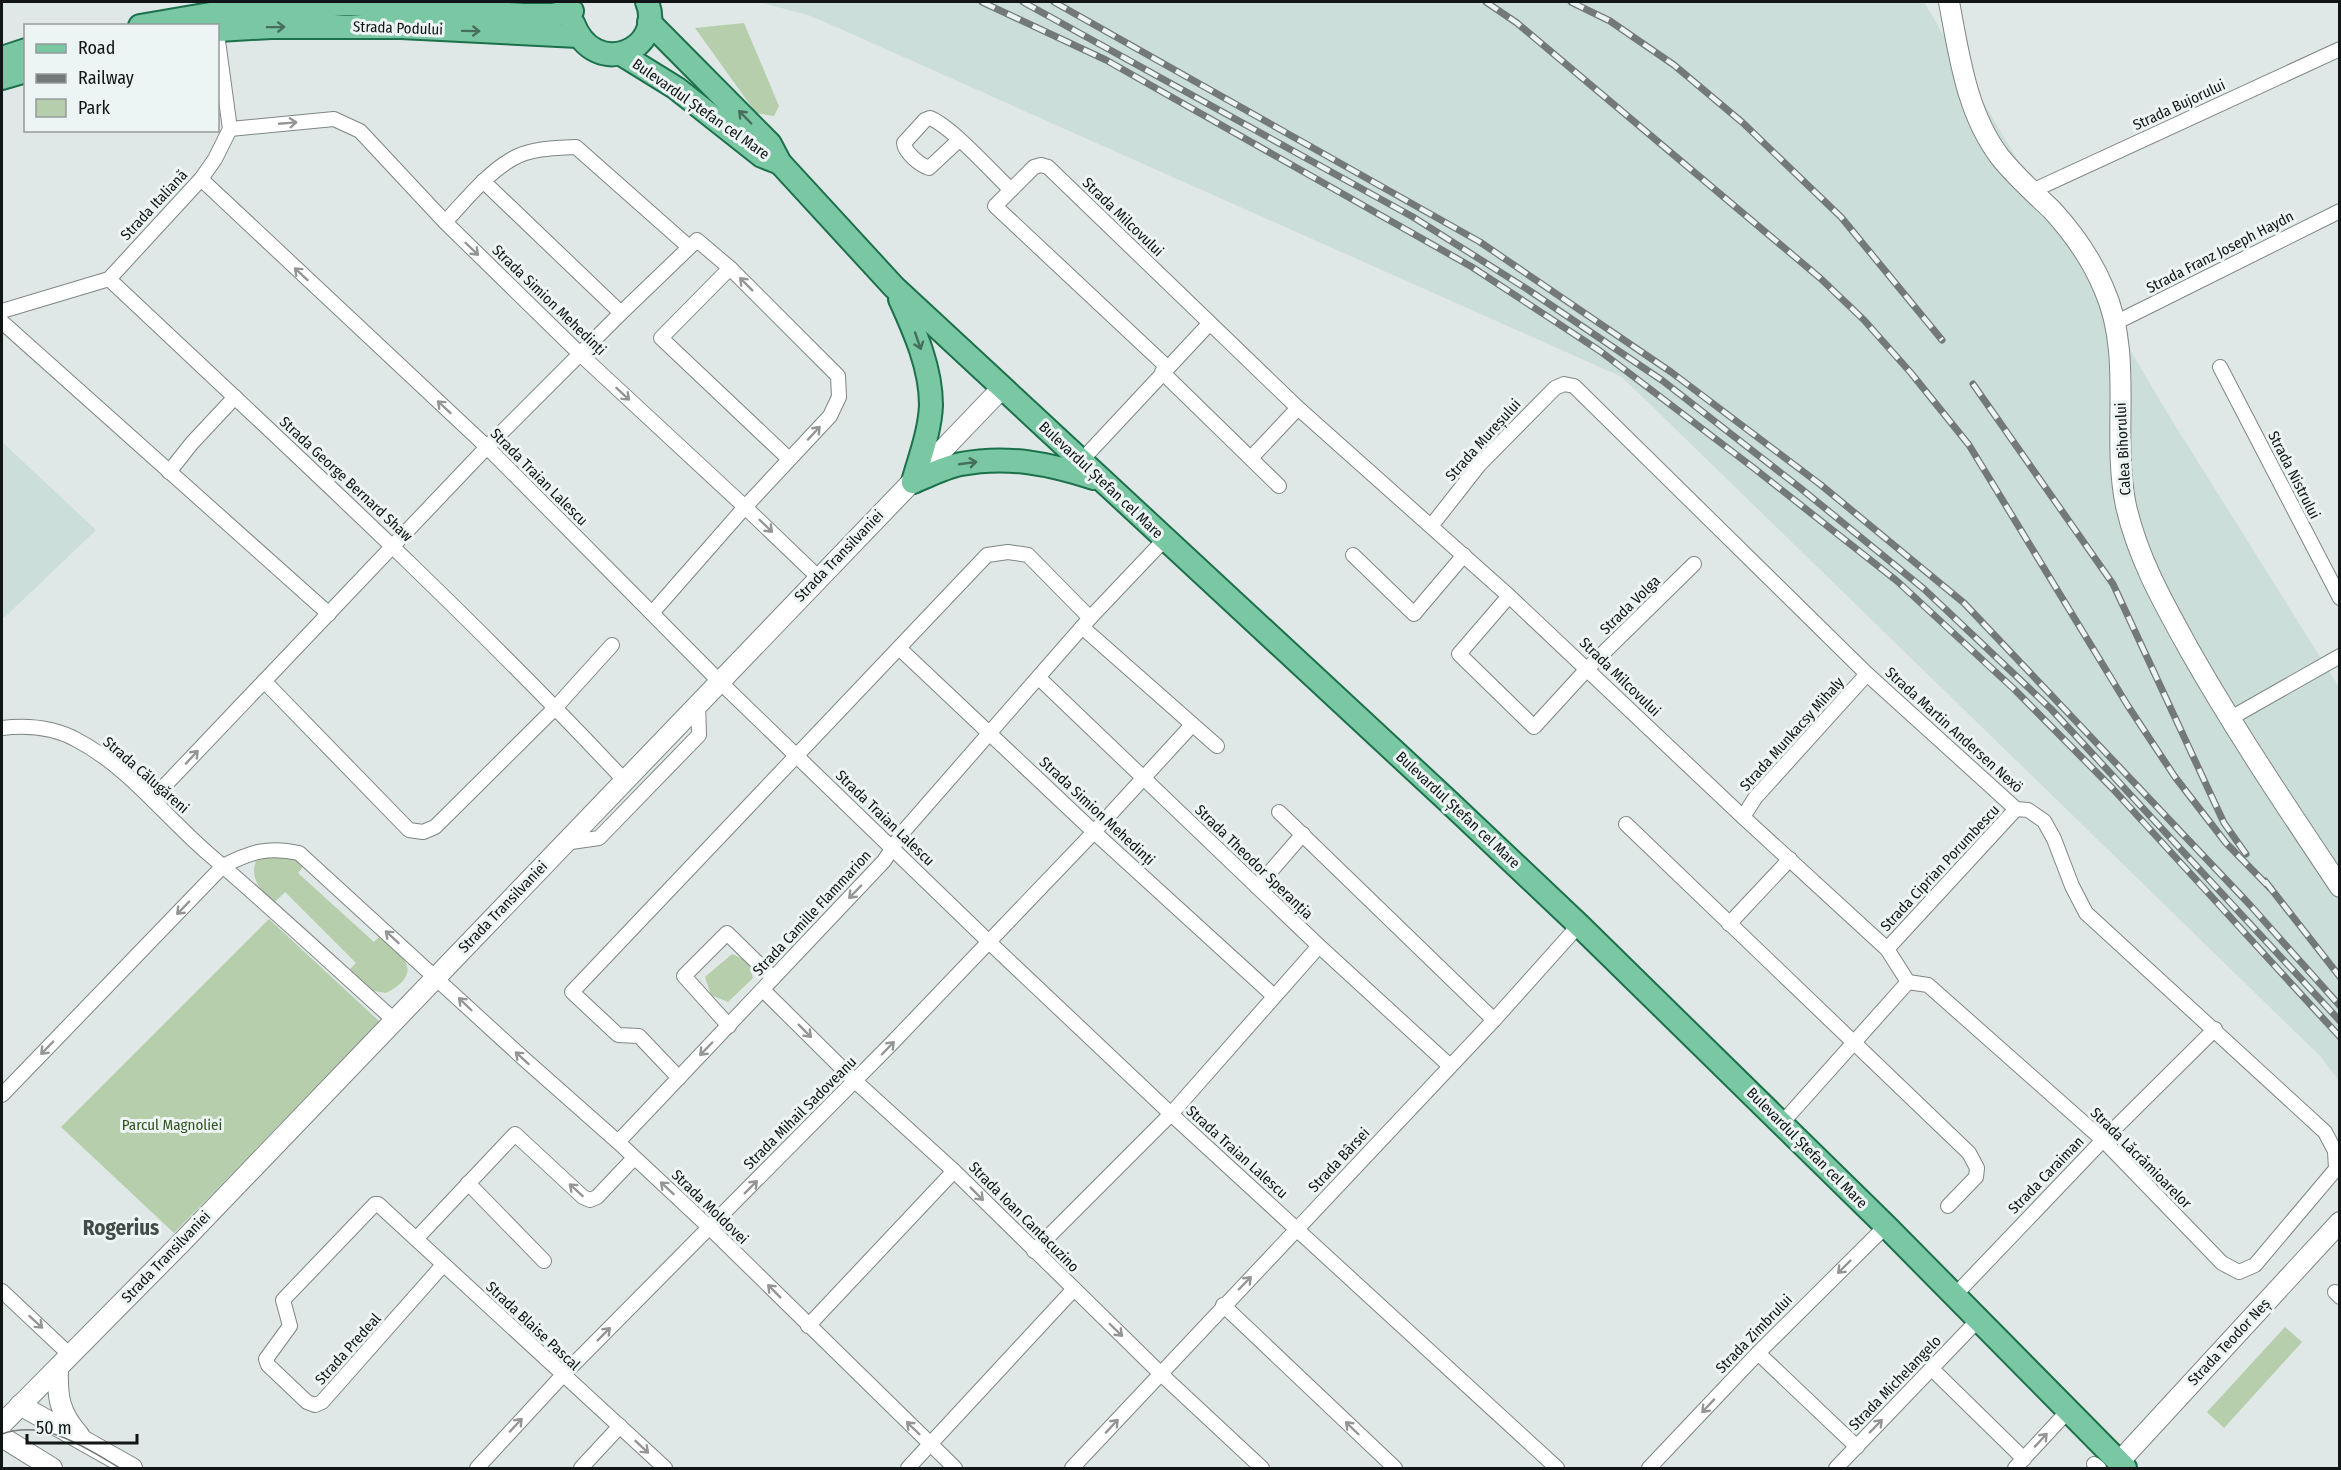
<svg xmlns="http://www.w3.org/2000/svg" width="2341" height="1470" viewBox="0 0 2341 1470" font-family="'Fira Sans Condensed',sans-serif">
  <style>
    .built { fill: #ccdeda }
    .green { fill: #b6ceab }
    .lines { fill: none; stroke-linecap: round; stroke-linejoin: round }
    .street-casing { stroke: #7e8684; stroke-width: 16 }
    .secondary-casing { stroke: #7e8684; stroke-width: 22 }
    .primary-casing { stroke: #1c704b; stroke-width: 26 }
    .street { stroke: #fff; stroke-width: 14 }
    .secondary { stroke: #fff; stroke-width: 20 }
    .primary { stroke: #7ac7a4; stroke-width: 22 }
    .tram { stroke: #737978; stroke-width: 1.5 }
    .rail-casing { stroke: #737978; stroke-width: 7 }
    .rail { stroke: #ecf5f3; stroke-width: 4.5; stroke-dasharray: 14; stroke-linecap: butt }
    .oneway { stroke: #466e5c }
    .oneway2 { stroke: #949696 }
    .labels { text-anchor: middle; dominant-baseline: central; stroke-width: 6; stroke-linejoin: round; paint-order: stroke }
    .street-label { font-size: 15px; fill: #121515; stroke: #ecf5f3 }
    .park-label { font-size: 15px; fill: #30511e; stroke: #ecf5f3 }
    .district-label { font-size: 21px; font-weight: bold; fill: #434b49; stroke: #ecf5f3 }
  </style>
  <rect width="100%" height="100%" fill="#dfe8e6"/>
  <g class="built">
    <path d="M758 2H1924L2168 414 2339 687V1081L2321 1057 1622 377 845 31 808 15Z"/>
    <path d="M2 442 96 530 6 616 2 618Z"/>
  </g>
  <g class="green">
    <path d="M744 23 779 106 774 116 756 113 695 28Z"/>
    <path d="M276 855H289L306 863 298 873 374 942 382 934C403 956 425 973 386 993L368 990 346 973 356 963 285 892 275 902C262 892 249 879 256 861Z"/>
    <path d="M269 919 380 1022 174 1233 61 1127Z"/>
    <path d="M732 954 748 961 753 978 728 1002 711 995 705 977Z"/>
    <path d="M2285 1327 2302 1342 2224 1428 2207 1412Z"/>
  </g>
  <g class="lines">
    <defs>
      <g id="street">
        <path d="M230 129 334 119 360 131 445 222 580 354 745 507 818 577"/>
        <path d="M959 140 929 168C920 165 905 153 904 143L925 120 930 118C952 127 992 172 1011 190"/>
        <path d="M201 179 487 447 719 681 989 942 1171 1114 1557 1468"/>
        <path d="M483 181 621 313"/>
        <path d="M2032 191 2340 49"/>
        <path d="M445 222C465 201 486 174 512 159 531 148 555 148 576 147L689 247"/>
        <path d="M730 268 661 338 789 459"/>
        <path d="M109 279C283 443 460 605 624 780"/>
        <path d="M2 311 109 279 201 179 215 159 230 129 218 41"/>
        <path d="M2 322 329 614"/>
        <path d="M2115 323 2340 211"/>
        <path d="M1167 367 995 206 1034 167 1041 165 1048 167 1298 408 1509 596 1743 817 1887 949 1908 982"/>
        <path d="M2220 367 2340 598"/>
        <path d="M1162 372 1279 486"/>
        <path d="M1251 458 1298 408"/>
        <path d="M1081 461 1209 324"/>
        <path d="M169 472 192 443 235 397"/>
        <path d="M1432 525 1479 465 1555 388 1564 384 1574 386 1867 674 2016 809 2028 810 2044 821 2054 839 2072 886 2086 913 2325 1132 2335 1151 2336 1169 2255 1265 2239 1272 2222 1263 2103 1140 1928 985 1908 982"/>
        <path d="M1353 555 1414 614 1464 555"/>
        <path d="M1509 596 1459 654 1534 727 1588 668 1694 564"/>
        <path d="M1082 627 1217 746"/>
        <path d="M899 648 1094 832 1274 996"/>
        <path d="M1039 678 1319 946 1450 1066"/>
        <path d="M264 681 409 830 423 832 435 827 556 707 612 645"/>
        <path d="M2229 719 2340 656"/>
        <path d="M2 728C28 725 53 727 77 740 130 768 166 818 211 856 273 909 333 965 394 1020"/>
        <path d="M152 799 487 447 621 313 697 240 730 268 838 376 839 397 830 416 745 507 652 613"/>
        <path d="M1279 812 1494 1020"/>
        <path d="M1743 817 1755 798 1867 674"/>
        <path d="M1626 824 1969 1153 1977 1168 1976 1177 1948 1206"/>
        <path d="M564 843 599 838 699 735 698 703"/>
        <path d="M1257 887 1303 834"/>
        <path d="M1729 924 1790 859"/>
        <path d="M1887 949 2016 809"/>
        <path d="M763 990 855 1081 954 1171 1161 1374 1262 1468"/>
        <path d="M729 1026 684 976 727 933 773 978"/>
        <path d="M679 1078 639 1036 618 1035 572 992 987 555 1008 552 1028 555 1090 618"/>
        <path d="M2 1095 223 866C251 852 268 846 299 853L523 1058 618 1142 710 1228 955 1468"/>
        <path d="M1782 1123 1908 982"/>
        <path d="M618 1142 884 861 903 832 1090 618 1165 539"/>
        <path d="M468 1183 544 1261"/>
        <path d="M416 1239 515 1134 583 1197 590 1200 597 1197 634 1158"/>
        <path d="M1034 1251 1171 1114 1319 946"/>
        <path d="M443 1265 322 1402 315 1405 307 1402 268 1365 266 1359 290 1326 283 1300 375 1204H378L665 1468"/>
        <path d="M2 1291 70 1355"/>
        <path d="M2335 1292 2340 1297"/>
        <path d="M1955 1295 2103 1140 2215 1029"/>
        <path d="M1223 1305 1395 1468"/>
        <path d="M808 1326 954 1171"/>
        <path d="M1758 1353 1857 1447"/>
        <path d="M1932 1369 2024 1459"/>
        <path d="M2094 1464 2099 1468"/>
        <path d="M477 1468 562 1376 893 1042 1094 832 1192 725"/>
        <path d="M581 1468 620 1426"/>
        <path d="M908 1468 1074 1289"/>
        <path d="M1072 1468 1494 1020 1579 925"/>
        <path d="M1649 1468 1758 1353 1886 1226"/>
        <path d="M1836 1468 1978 1320"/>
        <path d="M2015 1468 2067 1412"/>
      </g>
      <g id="secondary">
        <path d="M1949 2C1959 54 1966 112 2000 157 2015 176 2034 193 2052 210 2073 233 2092 260 2104 289 2134 356 2111 435 2126 506 2138 559 2164 604 2190 651 2236 732 2288 809 2340 887"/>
        <path d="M58 1368C57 1396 59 1413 79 1435"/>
        <path d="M20 1405 132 1468"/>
        <path d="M2 1424 182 1242 1002 388"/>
        <path d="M2 1437 52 1468"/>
        <path d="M2118 1463 2340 1222"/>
      </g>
      <g id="primary">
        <path d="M649 22 770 144 780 163 894 287 1448 801 1579 925 1886 1226 2125 1468"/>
        <path d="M573 23C595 81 666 49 647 2"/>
        <path d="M140 26 210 14 347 4 524 15H552L572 11"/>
        <path d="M218 30 271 27H401L578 36"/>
        <path d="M621 54 676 88 762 156 780 163"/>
        <path d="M2 58 26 50"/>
        <path d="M2 78 26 71"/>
        <path d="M900 299C915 332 931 368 931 405 930 431 920 457 913 482"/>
        <path d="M913 482C928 476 945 467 961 464 1008 455 1050 464 1094 478"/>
      </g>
    </defs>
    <use href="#street" class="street-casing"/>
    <use href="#secondary" class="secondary-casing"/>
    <use href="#primary" class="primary-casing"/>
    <use href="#street" class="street"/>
    <use href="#secondary" class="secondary"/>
    <use href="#primary" class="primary"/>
    <path class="tram" d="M2 1434C45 1419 84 1447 120 1468"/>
    <defs>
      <g id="rail">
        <path d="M982 2 1106 60 1472 267 1600 351 1755 469 1897 581 2015 690 2113 789 2340 1037"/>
        <path d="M1023 2 1413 217 1530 291 1663 381 1799 487 1924 589 2051 709 2340 1021"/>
        <path d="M1054 2 1480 242 1671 372 1821 485 1964 603 2250 905 2340 1006"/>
        <path d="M1486 2 1517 23 1820 278 1864 320 1911 373 1969 445 2128 706 2175 777 2226 843 2270 888"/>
        <path d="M1571 2 1610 21 1674 65 1743 123 1841 217 1942 340"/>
        <path d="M1973 384 2113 584 2224 823 2246 854"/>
        <path d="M2265 881 2340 977"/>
      </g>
    </defs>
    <use href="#rail" class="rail-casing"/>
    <use href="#rail" class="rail"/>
  </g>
  <defs><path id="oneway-shaft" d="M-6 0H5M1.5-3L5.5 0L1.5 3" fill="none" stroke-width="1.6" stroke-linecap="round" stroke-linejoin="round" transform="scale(1.5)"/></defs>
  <g class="oneway">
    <use href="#oneway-shaft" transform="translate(276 27) rotate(-1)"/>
    <use href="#oneway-shaft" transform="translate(471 31) rotate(1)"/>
    <use href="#oneway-shaft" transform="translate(745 117) rotate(-134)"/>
    <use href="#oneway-shaft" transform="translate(918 341) rotate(71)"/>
    <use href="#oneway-shaft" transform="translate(968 463) rotate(-8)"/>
  </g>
  <g class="oneway2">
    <use href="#oneway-shaft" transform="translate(288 123) rotate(-5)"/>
    <use href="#oneway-shaft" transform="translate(472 249) rotate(44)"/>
    <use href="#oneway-shaft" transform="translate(301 274) rotate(-137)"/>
    <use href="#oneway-shaft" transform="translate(746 284) rotate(-135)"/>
    <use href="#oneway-shaft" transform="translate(623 394) rotate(43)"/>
    <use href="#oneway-shaft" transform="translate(444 407) rotate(-137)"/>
    <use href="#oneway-shaft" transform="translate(814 433) rotate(-47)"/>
    <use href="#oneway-shaft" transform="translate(766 526) rotate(44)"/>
    <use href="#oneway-shaft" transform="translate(192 757) rotate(-47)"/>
    <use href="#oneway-shaft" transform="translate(855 892) rotate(134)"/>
    <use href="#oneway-shaft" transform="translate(183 908) rotate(134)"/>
    <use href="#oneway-shaft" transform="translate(392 937) rotate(-138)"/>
    <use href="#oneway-shaft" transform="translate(465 1004) rotate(-136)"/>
    <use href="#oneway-shaft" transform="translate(805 1031) rotate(45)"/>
    <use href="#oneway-shaft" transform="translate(47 1048) rotate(134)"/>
    <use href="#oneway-shaft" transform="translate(888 1048) rotate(-46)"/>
    <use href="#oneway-shaft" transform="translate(706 1049) rotate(134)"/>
    <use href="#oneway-shaft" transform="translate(522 1058) rotate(-138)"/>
    <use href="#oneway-shaft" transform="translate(751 1187) rotate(-45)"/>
    <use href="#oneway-shaft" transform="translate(667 1188) rotate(-137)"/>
    <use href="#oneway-shaft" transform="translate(576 1190) rotate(-138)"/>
    <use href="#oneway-shaft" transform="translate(977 1194) rotate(45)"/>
    <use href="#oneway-shaft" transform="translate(1844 1267) rotate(135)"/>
    <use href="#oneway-shaft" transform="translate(1245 1283) rotate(-46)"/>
    <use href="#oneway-shaft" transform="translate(774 1291) rotate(-135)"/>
    <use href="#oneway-shaft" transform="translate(36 1322) rotate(42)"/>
    <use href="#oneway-shaft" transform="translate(1116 1330) rotate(44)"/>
    <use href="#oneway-shaft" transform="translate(604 1334) rotate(-45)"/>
    <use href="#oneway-shaft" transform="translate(1708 1406) rotate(133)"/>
    <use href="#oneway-shaft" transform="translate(516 1425) rotate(-47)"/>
    <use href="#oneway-shaft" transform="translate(1112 1426) rotate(-47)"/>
    <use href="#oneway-shaft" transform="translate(1876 1426) rotate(-46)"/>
    <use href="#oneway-shaft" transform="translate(913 1428) rotate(-136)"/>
    <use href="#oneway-shaft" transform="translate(1352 1428) rotate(-136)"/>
    <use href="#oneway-shaft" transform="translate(2041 1440) rotate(-47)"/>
    <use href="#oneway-shaft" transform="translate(642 1447) rotate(43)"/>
  </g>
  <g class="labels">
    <g class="street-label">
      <text transform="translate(398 28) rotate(2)">Strada Podului</text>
      <text transform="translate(2179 105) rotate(-25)">Strada Bujorului</text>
      <text transform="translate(701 109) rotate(35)">Bulevardul Ștefan cel Mare</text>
      <text transform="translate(154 205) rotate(-47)">Strada Italiană</text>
      <text transform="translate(1123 217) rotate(44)">Strada Milcovului</text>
      <text transform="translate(2220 252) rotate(-27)">Strada Franz Joseph Haydn</text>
      <text transform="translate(549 300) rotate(44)">Strada Simion Mehedinți</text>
      <text transform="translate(1483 440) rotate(-48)">Strada Mureșului</text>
      <text transform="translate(2123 449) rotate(-93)">Calea Bihorului</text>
      <text transform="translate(2294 475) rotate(63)">Strada Nistrului</text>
      <text transform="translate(539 477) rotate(45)">Strada Traian Lalescu</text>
      <text transform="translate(346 479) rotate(43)">Strada George Bernard Shaw</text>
      <text transform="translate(1101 480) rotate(43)">Bulevardul Ștefan cel Mare</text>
      <text transform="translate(839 556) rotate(-46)">Strada Transilvaniei</text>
      <text transform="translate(1630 605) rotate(-44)">Strada Volga</text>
      <text transform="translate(1620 677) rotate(44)">Strada Milcovului</text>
      <text transform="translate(1954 730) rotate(42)">Strada Martin Andersen Nexö</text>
      <text transform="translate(1792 734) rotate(-48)">Strada Munkacsy Mihaly</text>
      <text transform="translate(146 775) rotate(41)">Strada Călugăreni</text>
      <text transform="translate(1458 810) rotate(43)">Bulevardul Ștefan cel Mare</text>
      <text transform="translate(1097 811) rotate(43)">Strada Simion Mehedinți</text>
      <text transform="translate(885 818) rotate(44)">Strada Traian Lalescu</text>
      <text transform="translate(1254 862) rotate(44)">Strada Theodor Speranția</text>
      <text transform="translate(1940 868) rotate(-47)">Strada Ciprian Porumbescu</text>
      <text transform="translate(503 907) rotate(-46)">Strada Transilvaniei</text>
      <text transform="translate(812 913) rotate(-47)">Strada Camille Flammarion</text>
      <text transform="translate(800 1113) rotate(-45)">Strada Mihail Sadoveanu</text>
      <text transform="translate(1807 1148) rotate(45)">Bulevardul Ștefan cel Mare</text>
      <text transform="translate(1237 1152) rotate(42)">Strada Traian Lalescu</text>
      <text transform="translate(2141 1158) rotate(45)">Strada Lăcrămioarelor</text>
      <text transform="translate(1339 1160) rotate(-47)">Strada Bârsei</text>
      <text transform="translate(2046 1175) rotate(-46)">Strada Caraiman</text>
      <text transform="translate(710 1207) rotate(44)">Strada Moldovei</text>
      <text transform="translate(1024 1217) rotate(45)">Strada Ioan Cantacuzino</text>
      <text transform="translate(166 1257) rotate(-46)">Strada Transilvaniei</text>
      <text transform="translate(533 1326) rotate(43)">Strada Blaise Pascal</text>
      <text transform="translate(1754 1334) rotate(-46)">Strada Zimbrului</text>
      <text transform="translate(2229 1342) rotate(-47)">Strada Teodor Neș</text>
      <text transform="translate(348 1349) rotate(-48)">Strada Predeal</text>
      <text transform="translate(1895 1383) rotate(-46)">Strada Michelangelo</text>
    </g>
    <g class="park-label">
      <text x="172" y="1125">Parcul Magnoliei</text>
    </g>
    <g class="district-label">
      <text x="121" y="1228">Rogerius</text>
    </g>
  </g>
  <rect width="2341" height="1470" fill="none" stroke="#121515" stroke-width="6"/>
  <rect x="24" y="24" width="195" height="108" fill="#ecf5f3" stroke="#959b9a" stroke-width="1.5"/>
  <rect x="36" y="44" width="30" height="9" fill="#7ac7a4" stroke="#959b9a" stroke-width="1.5"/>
  <text x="78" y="54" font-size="18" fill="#121515">Road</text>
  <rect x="36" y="74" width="30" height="9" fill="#737978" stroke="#959b9a" stroke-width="1.5"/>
  <text x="78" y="84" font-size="18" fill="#121515">Railway</text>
  <rect x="36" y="99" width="30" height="18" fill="#b6ceab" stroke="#959b9a" stroke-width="1.5"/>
  <text x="78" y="114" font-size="18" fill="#121515">Park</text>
  <path d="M27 1434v9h110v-9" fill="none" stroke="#121515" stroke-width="3"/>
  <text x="36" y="1434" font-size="18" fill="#121515" stroke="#ecf5f3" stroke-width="4.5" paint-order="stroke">50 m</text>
</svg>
